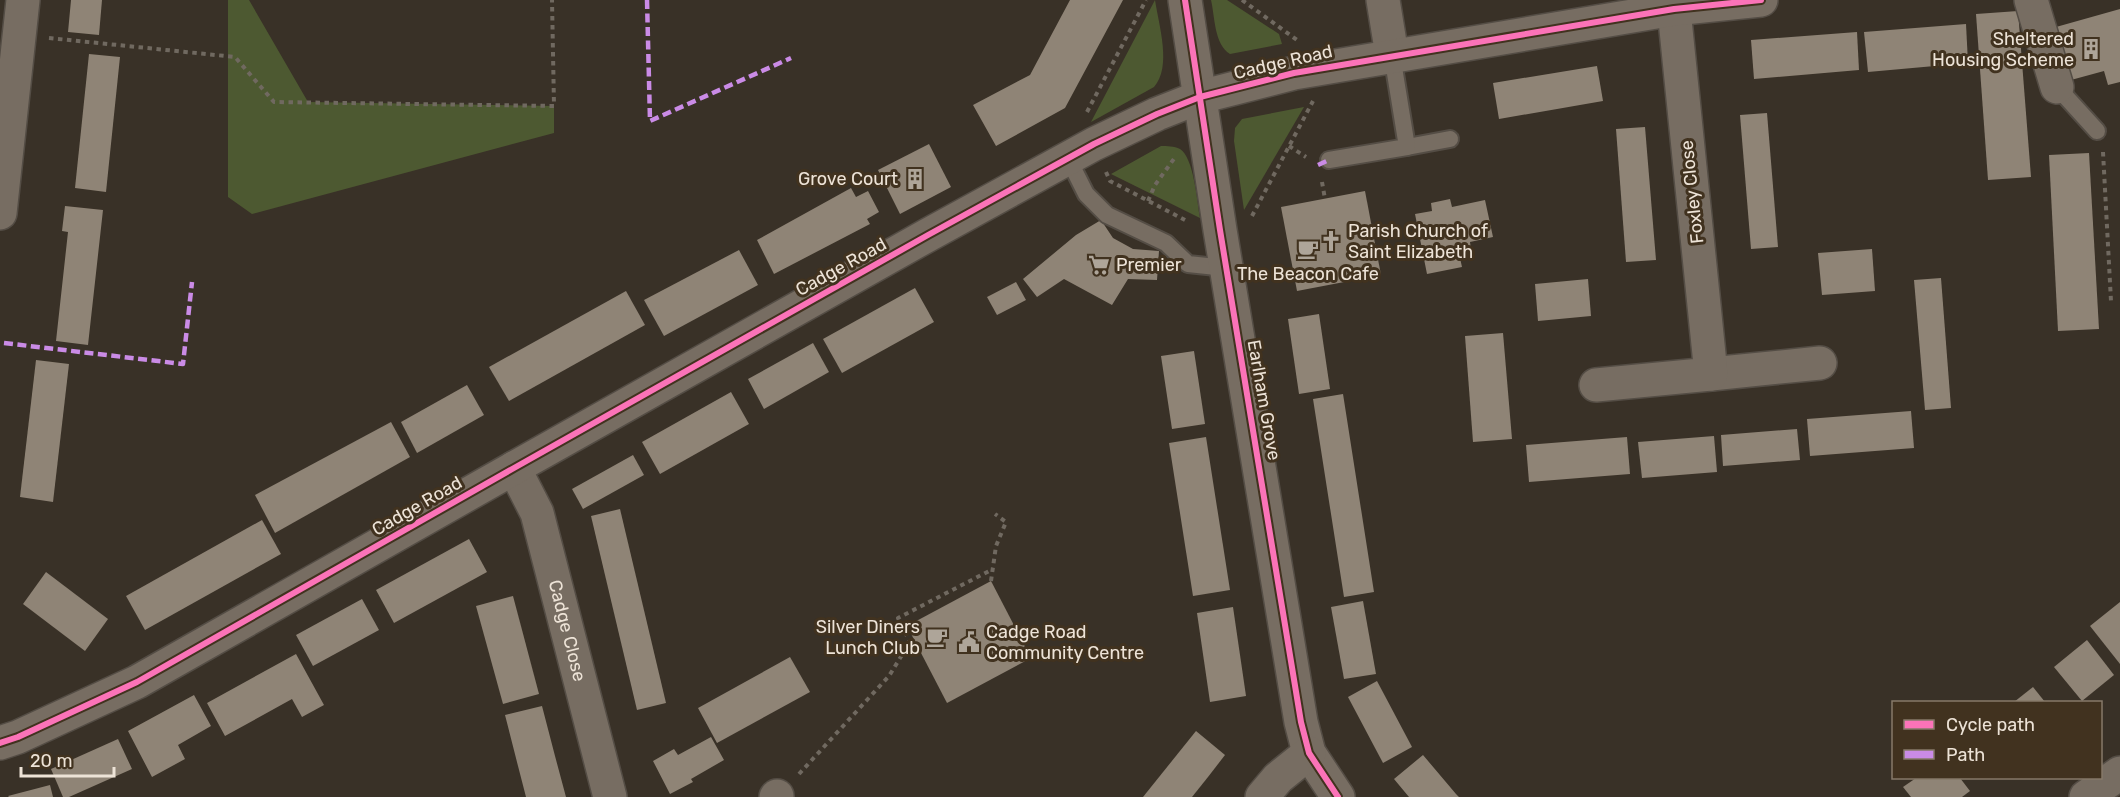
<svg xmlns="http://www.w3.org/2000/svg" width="2120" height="797" viewBox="0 0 2120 797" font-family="Rubik,sans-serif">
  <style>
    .green { fill: #4d5931 }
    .building { fill: #8f8476 }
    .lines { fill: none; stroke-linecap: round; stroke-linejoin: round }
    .service-casing { stroke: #544d45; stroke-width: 20 }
    .minor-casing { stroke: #544d45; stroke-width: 36 }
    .tertiary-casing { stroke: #544d45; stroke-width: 36 }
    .path { stroke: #706960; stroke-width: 4; stroke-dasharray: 4.5 4.5; stroke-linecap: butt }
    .service { stroke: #776d62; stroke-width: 16 }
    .minor { stroke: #776d62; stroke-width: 33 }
    .tertiary { stroke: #776d62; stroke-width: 33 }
    .quiet { stroke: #ca8be6; stroke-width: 4.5; stroke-dasharray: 9 4.5; stroke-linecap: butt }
    .cycleway-casing { stroke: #41321f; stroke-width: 10 }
    .cycleway { stroke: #fb73b8; stroke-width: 6 }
    .labels { text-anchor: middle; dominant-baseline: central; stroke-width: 6; stroke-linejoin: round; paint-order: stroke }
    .poi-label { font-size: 18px; fill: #ede3d7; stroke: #41321f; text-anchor: end }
    .street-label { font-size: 18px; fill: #ede3d7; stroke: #41321f }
  </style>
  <rect width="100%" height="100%" fill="#393127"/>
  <g class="green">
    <path d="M228 0H249L308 102 554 106V133L252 214 228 197Z"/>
    <path d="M1155 0C1159 26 1172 67 1154 87L1091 122Z"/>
    <path d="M1211 0H1227L1279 34 1282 44 1230 54C1214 44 1215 17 1211 0Z"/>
    <path d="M1304 107 1244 210 1234 141 1235 128 1242 119Z"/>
    <path d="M1161 146C1167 146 1174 146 1180 149 1194 158 1197 201 1200 218L1111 174Z"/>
  </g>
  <g class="building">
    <path d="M71 0H102L99 35 68 32Z"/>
    <path d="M1070 0H1123L1065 108 996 146 973 105 1030 75Z"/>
    <path d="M2120 9V82L2108 85 2104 71 2071 80 2056 27Z"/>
    <path d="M2018 11 2031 177 1988 180 1976 14Z"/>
    <path d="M1966 24 1968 63 1868 72 1864 32Z"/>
    <path d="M1857 32 1859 70 1754 79 1751 40Z"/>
    <path d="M89 54 120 57 106 192 75 188Z"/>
    <path d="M1597 66 1603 101 1499 119 1493 83Z"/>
    <path d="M1767 113 1778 247 1751 249 1740 115Z"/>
    <path d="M1645 127 1656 260 1626 262 1616 129Z"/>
    <path d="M929 144 951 187 900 214 878 170Z"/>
    <path d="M2089 153 2099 329 2058 331 2049 155Z"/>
    <path d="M851 188 856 197 868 191 879 212 867 219 870 224 774 274 757 240Z"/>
    <path d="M1365 191 1381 275 1297 291 1281 207Z"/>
    <path d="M1450 199 1452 207 1485 200 1493 237 1470 242 1472 256 1460 258 1462 267 1427 274 1415 214 1432 211 1431 203Z"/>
    <path d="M65 206 103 210 88 345 56 341 68 232 62 231Z"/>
    <path d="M1101 220 1113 238 1133 249 1159 251 1157 280 1128 279 1112 305 1064 279 1037 297 1023 279 1076 235Z"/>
    <path d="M1872 249 1875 291 1822 295 1818 253Z"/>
    <path d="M739 250 758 285 664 336 644 300Z"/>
    <path d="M1941 278 1951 408 1925 410 1914 280Z"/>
    <path d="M1588 279 1591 316 1538 321 1535 284Z"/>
    <path d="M1016 282 1026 300 997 315 987 297Z"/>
    <path d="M915 288 934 322 842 373 823 339Z"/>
    <path d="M626 291 645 325 509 401 489 367Z"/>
    <path d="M1319 314 1330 389 1299 394 1288 319Z"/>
    <path d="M1503 333 1512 439 1473 442 1465 336Z"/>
    <path d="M813 343 829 372 764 409 748 379Z"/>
    <path d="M1194 351 1205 424 1172 429 1161 356Z"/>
    <path d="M36 360 69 364 53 502 20 497Z"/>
    <path d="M467 385 484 415 417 453 401 422Z"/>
    <path d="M731 392 749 424 660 474 642 442Z"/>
    <path d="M1343 394 1374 592 1344 597 1313 399Z"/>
    <path d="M1911 411 1914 448 1810 456 1807 419Z"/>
    <path d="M391 422 410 457 275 533 255 495Z"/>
    <path d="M1797 429 1800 460 1723 466 1721 435Z"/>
    <path d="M1714 436 1717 472 1642 478 1638 442Z"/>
    <path d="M1206 437 1230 590 1193 596 1169 443Z"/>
    <path d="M1627 437 1630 474 1529 482 1526 445Z"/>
    <path d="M633 455 644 475 583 509 572 489Z"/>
    <path d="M620 509 666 703 637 710 591 516Z"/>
    <path d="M262 520 281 554 145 630 126 596Z"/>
    <path d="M469 539 487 572 394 623 376 590Z"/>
    <path d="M46 572 108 619 85 651 23 604Z"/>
    <path d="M991 581 1031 658 947 703 907 626Z"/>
    <path d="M513 596 539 694 503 704 476 606Z"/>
    <path d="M362 599 379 630 313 666 296 635Z"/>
    <path d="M1363 601 1376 674 1344 679 1331 607Z"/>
    <path d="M2120 602V664L2090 626Z"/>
    <path d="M1233 607 1246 696 1210 702 1197 613Z"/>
    <path d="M2087 640 2114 675 2082 701 2054 667Z"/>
    <path d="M296 654 324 705 302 717 292 699 225 736 207 703Z"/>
    <path d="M790 657 810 692 717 743 698 708Z"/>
    <path d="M1377 681 1412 747 1383 763 1348 697Z"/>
    <path d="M2033 687 2045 702H2014Z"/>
    <path d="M194 695 211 726 178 745 185 759 152 777 128 731Z"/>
    <path d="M542 706 555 756 566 797H526L518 766 505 715Z"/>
    <path d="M1196 731 1225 755 1208 777 1192 797H1143Z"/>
    <path d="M711 737 724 760 691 779 693 782 670 794 653 761 674 749 678 755Z"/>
    <path d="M118 739 132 769 69 797H63L51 769Z"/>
    <path d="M1423 755 1456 794 1459 797H1409L1394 779Z"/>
    <path d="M1916 778H1960L1970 791 1962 797H1911L1903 787Z"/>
    <path d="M50 785 53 797H9L8 796Z"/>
  </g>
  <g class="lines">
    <defs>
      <g id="service">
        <path d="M2057 87 2097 131"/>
        <path d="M1407 147 1450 139"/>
        <path d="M1068 158 1086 194 1107 215 1166 243 1188 264 1226 268"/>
        <path d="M1329 160 1407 147 1392 55"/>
      </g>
      <g id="minor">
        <path d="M1185 0 1220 230 1301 722 1309 753 1338 797"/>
        <path d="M1383 0 1392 55"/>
        <path d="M2031 0 2057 87"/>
        <path d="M0 213 23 0"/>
        <path d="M1711 374 1820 363"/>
        <path d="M1596 385 1711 374 1673 0"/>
        <path id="s1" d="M514 468 537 513 610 797"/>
        <path d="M0 743 18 737 137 682 514 468 928 235 1094 144 1157 114 1200 97 1294 73 1674 9 1761 0"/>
        <path d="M776 797 777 796"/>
        <path d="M1262 797 1278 778 1309 753"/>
      </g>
      <path id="tertiary" d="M2086 797 2120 773"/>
    </defs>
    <use href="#service" class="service-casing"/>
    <use href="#minor" class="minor-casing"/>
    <use href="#tertiary" class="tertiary-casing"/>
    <g class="path">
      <path d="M1242 0 1297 40"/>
      <path d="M49 38 235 57 274 102 554 106 552 0"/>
      <path d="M1087 112 1146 0"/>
      <path d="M1289 146 1306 157"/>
      <path d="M2103 152 2111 301"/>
      <path d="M1106 172 1110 181 1185 220"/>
      <path d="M1322 182 1325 199"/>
      <path d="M1148 201 1155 185 1176 156"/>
      <path d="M1252 216 1313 101"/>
      <path d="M991 581 996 546 1006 522 995 514"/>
      <path d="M799 774 889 676 910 642 898 618 993 569"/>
    </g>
    <use href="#service" class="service"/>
    <use href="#minor" class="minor"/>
    <use href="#tertiary" class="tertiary"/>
    <g class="quiet">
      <path d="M647 0 650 121 791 58"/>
      <path d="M1318 165 1329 160"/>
      <path d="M4 343 183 364 192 282"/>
    </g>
    <defs>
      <g id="cycleway">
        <path d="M1185 0 1220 230 1301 722 1309 753 1338 797"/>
        <path d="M0 743 18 737 137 682 514 468 928 235 1094 144 1157 114 1200 97 1294 73 1674 9 1761 0"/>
      </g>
    </defs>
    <use href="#cycleway" class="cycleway-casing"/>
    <use href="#cycleway" class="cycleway"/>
  </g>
  <defs>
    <symbol id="building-bare" viewBox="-9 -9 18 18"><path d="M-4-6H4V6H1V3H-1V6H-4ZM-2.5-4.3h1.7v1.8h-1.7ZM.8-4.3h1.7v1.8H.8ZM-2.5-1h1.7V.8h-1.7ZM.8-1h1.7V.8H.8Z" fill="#aea599" stroke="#41321f" stroke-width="2.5" paint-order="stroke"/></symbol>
    <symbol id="church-bare" viewBox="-9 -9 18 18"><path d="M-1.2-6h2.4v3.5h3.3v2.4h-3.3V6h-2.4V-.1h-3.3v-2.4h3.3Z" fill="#aea599" stroke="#41321f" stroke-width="2.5" paint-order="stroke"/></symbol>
    <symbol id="cafe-bare" viewBox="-9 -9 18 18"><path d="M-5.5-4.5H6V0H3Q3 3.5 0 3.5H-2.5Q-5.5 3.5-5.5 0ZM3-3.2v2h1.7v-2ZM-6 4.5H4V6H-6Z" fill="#aea599" stroke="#41321f" stroke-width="2.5" paint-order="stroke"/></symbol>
    <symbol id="supermarket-bare" viewBox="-9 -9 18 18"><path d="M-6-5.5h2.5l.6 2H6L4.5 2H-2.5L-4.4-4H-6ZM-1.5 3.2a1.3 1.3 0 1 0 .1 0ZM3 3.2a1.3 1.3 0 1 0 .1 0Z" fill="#aea599" stroke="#41321f" stroke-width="2.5" paint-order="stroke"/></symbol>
    <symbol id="civic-bare" viewBox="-9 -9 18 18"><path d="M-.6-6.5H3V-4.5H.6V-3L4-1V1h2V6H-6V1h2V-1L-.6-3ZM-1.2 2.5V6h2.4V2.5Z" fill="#aea599" stroke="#41321f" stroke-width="2.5" paint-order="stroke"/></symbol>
  </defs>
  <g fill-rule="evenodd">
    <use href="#building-bare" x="2076" y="34" width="30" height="30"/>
    <use href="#building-bare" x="900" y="164" width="30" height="30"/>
    <use href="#church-bare" x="1316" y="226" width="30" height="30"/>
    <use href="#cafe-bare" x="1293" y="234" width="30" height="30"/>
    <use href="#supermarket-bare" x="1084" y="250" width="30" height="30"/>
    <use href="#cafe-bare" x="922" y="622" width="30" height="30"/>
    <use href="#civic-bare" x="954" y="627" width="30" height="30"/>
  </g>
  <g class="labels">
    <g class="poi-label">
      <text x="2074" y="39">Sheltered<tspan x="2074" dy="21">Housing Scheme</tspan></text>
      <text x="898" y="179">Grove Court</text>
      <text x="1348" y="231" text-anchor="start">Parish Church of<tspan x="1348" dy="21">Saint Elizabeth</tspan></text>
      <text x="1116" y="265" text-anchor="start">Premier</text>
      <text x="1308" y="274" text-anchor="middle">The Beacon Cafe</text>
      <text x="920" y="627">Silver Diners<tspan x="920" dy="21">Lunch Club</tspan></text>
      <text x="986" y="632" text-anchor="start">Cadge Road<tspan x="986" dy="21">Community Centre</tspan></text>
    </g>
    <g class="street-label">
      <text transform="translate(1283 62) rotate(-13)">Cadge Road</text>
      <text transform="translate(1692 192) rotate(-96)">Foxley Close</text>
      <text transform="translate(841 267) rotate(-29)">Cadge Road</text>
      <text transform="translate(1264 400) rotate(80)">Earlham Grove</text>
      <text transform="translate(417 506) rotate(-30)">Cadge Road</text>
      <text stroke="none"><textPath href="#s1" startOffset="172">Cadge Close</textPath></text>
    </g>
  </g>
  <rect x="1892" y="701" width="210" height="78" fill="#41321f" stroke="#867969" stroke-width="1.5"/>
  <rect x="1904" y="720" width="30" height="9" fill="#fb73b8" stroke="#867969" stroke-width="1.5"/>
  <text x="1946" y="731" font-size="18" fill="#ede3d7">Cycle path</text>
  <rect x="1904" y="750" width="30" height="9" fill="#ca8be6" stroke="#867969" stroke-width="1.5"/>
  <text x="1946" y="761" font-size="18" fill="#ede3d7">Path</text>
  <path d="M21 767v9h93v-9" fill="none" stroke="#ede3d7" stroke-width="3"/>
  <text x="30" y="767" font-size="18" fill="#ede3d7" stroke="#41321f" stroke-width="4.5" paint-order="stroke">20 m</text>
</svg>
